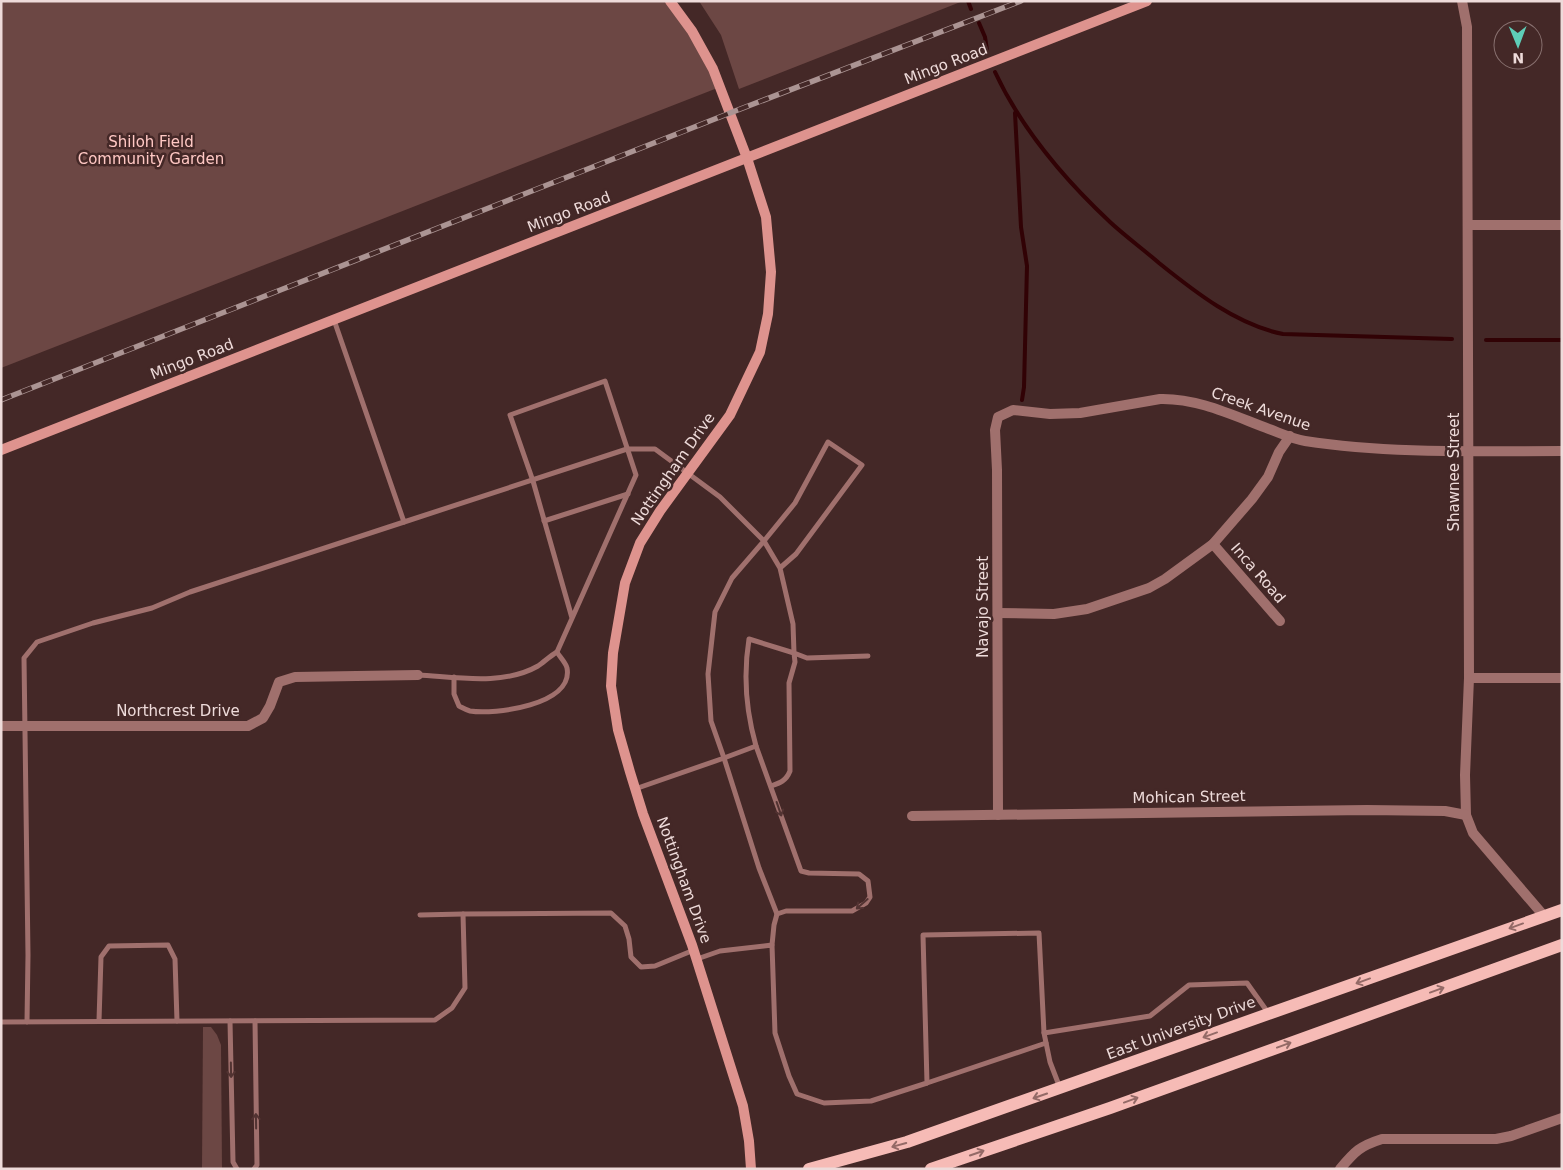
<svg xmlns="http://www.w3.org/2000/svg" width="1563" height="1170" viewBox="0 0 1563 1170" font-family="'DejaVu Sans',sans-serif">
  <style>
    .green { fill: #6c4744 }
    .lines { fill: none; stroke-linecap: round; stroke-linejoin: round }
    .stream { stroke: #310205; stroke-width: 4 }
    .lane { stroke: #a0706d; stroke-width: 5 }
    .street { stroke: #a0706d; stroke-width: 10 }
    .secondary { stroke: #de938e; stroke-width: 10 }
    .primary { stroke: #f6bbb6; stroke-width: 12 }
    .rail-casing { stroke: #ab9493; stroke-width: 5.5 }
    .rail { stroke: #442827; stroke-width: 4; stroke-dasharray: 11; stroke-linecap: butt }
    .oneway { stroke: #523332 }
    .oneway2 { stroke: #946a67 }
    .labels { text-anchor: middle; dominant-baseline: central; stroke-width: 5; stroke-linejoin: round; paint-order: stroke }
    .street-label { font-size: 15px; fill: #eedbda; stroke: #442827 }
    .park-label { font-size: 15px; fill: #ffc8c4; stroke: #442827 }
  </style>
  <rect width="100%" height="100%" fill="#442827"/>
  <g class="green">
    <path d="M1 1H670L720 87 1 368Z"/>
    <path d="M699 1H963L739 89 721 35Z"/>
    <path d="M203 1027H211L217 1035 221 1045 222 1169H202Z"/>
  </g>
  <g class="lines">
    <g class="stream">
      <path d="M968 1 971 9"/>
      <path d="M979 23 985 37 987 50"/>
      <path d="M995 72C1022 130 1063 178 1110 222 1125 236 1143 249 1159 263 1195 292 1237 325 1283 334L1452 339"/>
      <path d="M1015 113 1021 227 1027 266 1024 387 1022 400"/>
      <path d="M1486 340H1562"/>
    </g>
    <g class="lane">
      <path d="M334 320 404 522 627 449H655L720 497 764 541 732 578 715 612 708 674 711 721 724 758 635 789"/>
      <path d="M544 521 628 494"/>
      <path d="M780 568 764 541 795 503 828 442 862 465 796 554 780 568 793 624 794 653 807 658 868 656"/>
      <path d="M418 675C456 677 503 686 538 666 544 662 550 656 557 652L636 475 605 381 510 415 533 481 572 618"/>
      <path d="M454 677V694L459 706C463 708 466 710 470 711 494 715 574 705 567 668 566 663 559 656 557 652"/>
      <path d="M756 746 801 871 809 873 859 874 868 881 870 897 866 903 852 911H786L777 914 774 925 772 945"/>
      <path d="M771 786C780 783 786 781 790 771L789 683 795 662 794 653 749 639C743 676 746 711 756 746L724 758 759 868 777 914"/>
      <path d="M420 915 463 914"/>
      <path d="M697 959 720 951 772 945 775 1033 789 1076 797 1094 824 1103 871 1101 927 1083 923 935 1039 933 1044 1033 1150 1016 1189 985 1247 983 1269 1014"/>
      <path d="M99 1021 101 957 109 946 168 945 175 959 177 1021"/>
      <path d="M230 1021 233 1162 237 1169"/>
      <path d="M1 1022 435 1020 452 1008 465 988 463 914 611 913 625 926 629 939 631 957 641 967 655 966 694 950"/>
      <path d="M27 1022 28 955 24 658 37 642 93 623 152 608 190 592 404 522"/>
      <path d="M1044 1033 1050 1062 1060 1088"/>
      <path d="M927 1083 1046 1043"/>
      <path d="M254 1169 257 1165 255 1021"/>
    </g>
    <g class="street">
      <path d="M1462 1 1467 27 1469 678 1465 775 1466 815 1473 833 1544 916"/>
      <path d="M1469 225H1562"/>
      <path d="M1213 544 1280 621"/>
      <path d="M998 613 1054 614 1087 609 1149 588 1165 579 1213 544 1252 499 1268 477 1279 452 1290 436"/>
      <path d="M1469 678H1562"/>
      <path d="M1 726H248L263 718 270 706 279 682 295 677 418 675"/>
      <path d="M998 815 997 470 995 430 998 417 1013 410 1050 414 1080 413 1160 399C1198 398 1234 416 1269 429 1280 433 1293 439 1305 441 1389 454 1477 451 1562 451"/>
      <path d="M912 816 1367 810 1445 811 1466 815"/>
      <path d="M1340 1169C1355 1151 1360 1146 1382 1139H1496L1511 1136 1562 1118"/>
    </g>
    <g class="secondary">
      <path d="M670 1 692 31 713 69 747 158 766 217 771 272 768 314 760 352 730 415 660 511 640 543 625 583 613 653 611 686 618 730 630 772 643 814 692 945 743 1106 749 1141 751 1169"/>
      <path d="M1 450 1147 1"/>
    </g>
    <g class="primary">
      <path d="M809 1169 907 1142 1562 910"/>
      <path d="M931 1169 1110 1108 1562 945"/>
    </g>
    <defs>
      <path id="rail" d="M1 400 730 113 1021 1"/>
    </defs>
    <use href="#rail" class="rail-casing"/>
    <use href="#rail" class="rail"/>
  </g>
  <defs><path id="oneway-shaft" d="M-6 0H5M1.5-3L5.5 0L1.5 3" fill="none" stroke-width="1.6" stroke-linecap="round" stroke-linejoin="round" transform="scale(1.25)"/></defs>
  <g class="oneway">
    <use href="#oneway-shaft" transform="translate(779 809) rotate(71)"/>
    <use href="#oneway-shaft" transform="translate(862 904) rotate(139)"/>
    <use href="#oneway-shaft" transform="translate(231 1070) rotate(89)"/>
    <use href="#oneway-shaft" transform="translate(256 1121) rotate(-91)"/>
  </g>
  <g class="oneway2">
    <use href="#oneway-shaft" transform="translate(1516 926) rotate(160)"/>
    <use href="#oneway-shaft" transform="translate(1363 981) rotate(160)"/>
    <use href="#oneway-shaft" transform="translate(1437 990) rotate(-20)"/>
    <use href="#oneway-shaft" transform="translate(1210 1035) rotate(160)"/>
    <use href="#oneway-shaft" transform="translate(1284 1045) rotate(-20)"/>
    <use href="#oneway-shaft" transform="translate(1040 1096) rotate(161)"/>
    <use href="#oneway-shaft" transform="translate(1131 1100) rotate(-20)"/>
    <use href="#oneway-shaft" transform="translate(899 1145) rotate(165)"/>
    <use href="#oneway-shaft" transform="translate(977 1153) rotate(-19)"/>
  </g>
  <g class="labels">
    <g class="street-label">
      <text transform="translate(946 64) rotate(-21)">Mingo Road</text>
      <text transform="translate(569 212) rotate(-21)">Mingo Road</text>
      <text transform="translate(192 359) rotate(-21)">Mingo Road</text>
      <text transform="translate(1261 409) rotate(19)">Creek Avenue</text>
      <text transform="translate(673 469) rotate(-55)">Nottingham Drive</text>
      <text transform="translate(1454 472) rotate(-90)">Shawnee Street</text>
      <text transform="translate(1258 573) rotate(49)">Inca Road</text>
      <text transform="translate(983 607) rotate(-90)">Navajo Street</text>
      <text x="178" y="711">Northcrest Drive</text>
      <text transform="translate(1189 797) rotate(-1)">Mohican Street</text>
      <text transform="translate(684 880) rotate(70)">Nottingham Drive</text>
      <text transform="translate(1181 1028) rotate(-20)">East University Drive</text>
    </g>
    <g class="park-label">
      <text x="151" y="142">Shiloh Field<tspan x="151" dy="17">Community Garden</tspan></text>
    </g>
  </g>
  <rect width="1563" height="1170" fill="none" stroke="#eedbda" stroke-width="5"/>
  <g transform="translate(1518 45) rotate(179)"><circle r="24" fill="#442827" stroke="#88706f"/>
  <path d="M0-4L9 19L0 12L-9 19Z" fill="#5eceb8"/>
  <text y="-8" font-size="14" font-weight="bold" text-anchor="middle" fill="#eedbda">N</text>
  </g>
</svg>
